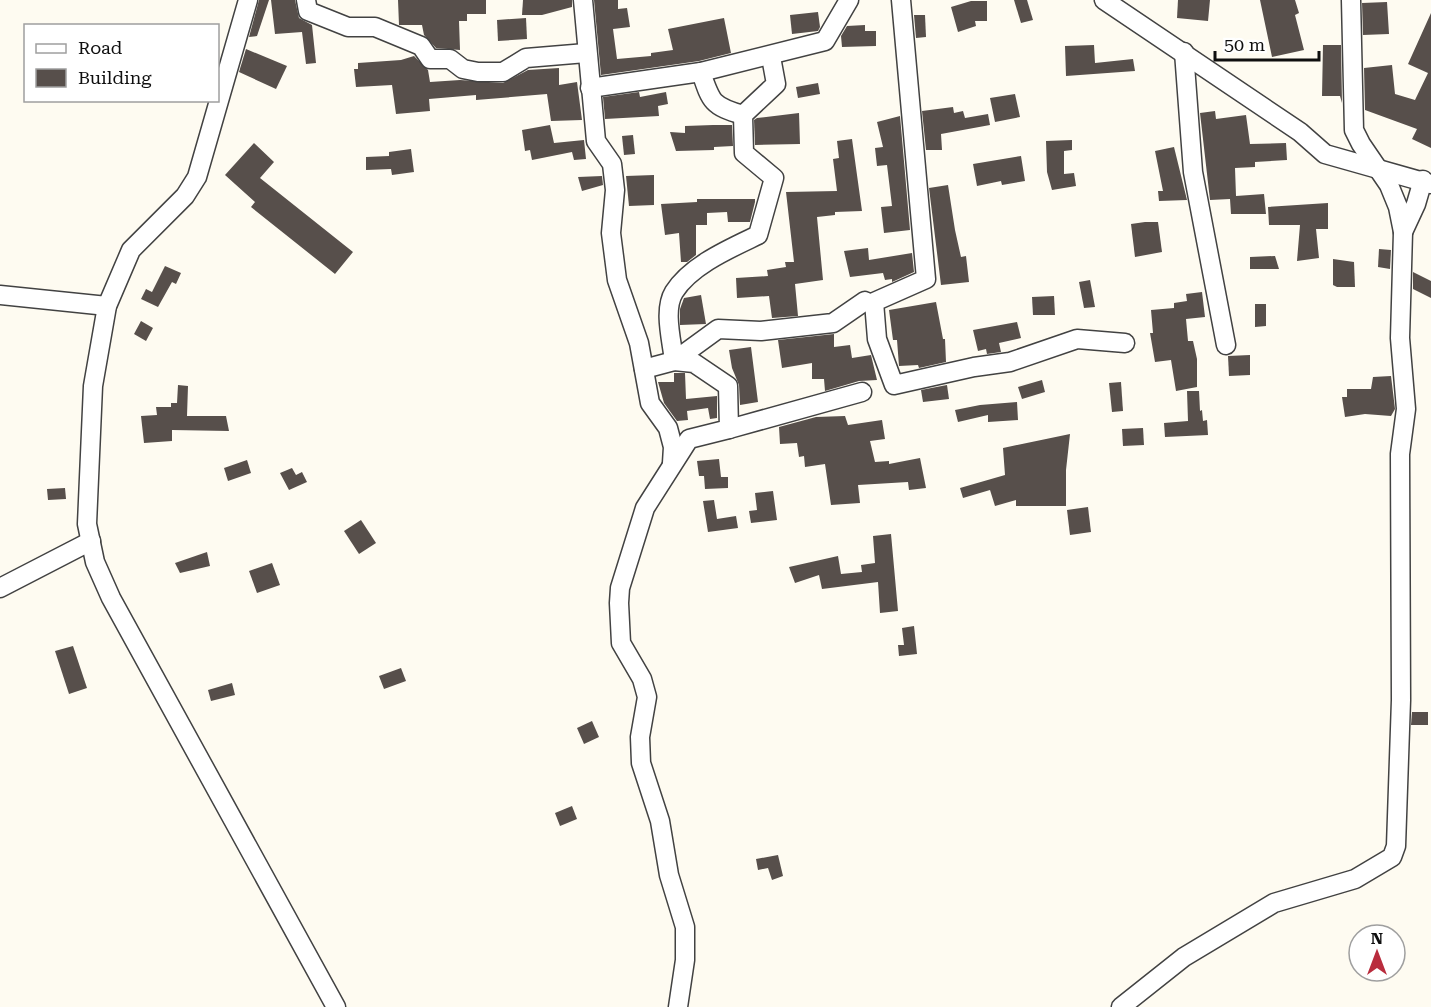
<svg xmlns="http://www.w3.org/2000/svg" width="1431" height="1007" viewBox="0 0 1431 1007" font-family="'Roboto Serif',serif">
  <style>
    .building { fill: #574f4b }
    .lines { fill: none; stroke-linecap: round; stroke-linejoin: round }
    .minor-casing { stroke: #424242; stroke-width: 21 }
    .minor { stroke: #fff; stroke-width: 18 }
  </style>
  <rect width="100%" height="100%" fill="#fefbf1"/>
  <g class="building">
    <path d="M259 0H269L257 36 249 37Z"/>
    <path d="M271 0H295L299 18 312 25 316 63 306 64 302 32 275 34Z"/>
    <path d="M398 0H486V14H467V21H459L460 50 436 48 424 35 422 25H399Z"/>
    <path d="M523 0H572V7L542 15H522Z"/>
    <path d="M594 0H618V9L627 8 630 27 613 29 617 59 651 56V53L673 50 668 29 724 18 731 53 699 61 601 75Z"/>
    <path d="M1014 0H1027L1033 20 1021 23Z"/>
    <path d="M1178 0H1210L1208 21 1177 18Z"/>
    <path d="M1260 0H1295L1299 13 1295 15 1304 50 1272 57Z"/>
    <path d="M971 1H987V21H975L976 26 958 32 951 7Z"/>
    <path d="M1387 2 1389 34 1363 35 1362 3Z"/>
    <path d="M818 12 820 27 818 31 792 34 790 15Z"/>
    <path d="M1431 13V148L1412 139 1417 129 1365 110 1364 68 1392 65 1395 94 1415 100 1428 73 1408 64Z"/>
    <path d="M914 15H925L926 37 916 38Z"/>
    <path d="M526 18 527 39 498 41 497 20Z"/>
    <path d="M865 25V31H876V46L842 47 841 36 847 26Z"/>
    <path d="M1094 45 1095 63 1133 59 1135 71 1066 76 1065 46Z"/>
    <path d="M1323 45H1341L1342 103 1340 96H1322Z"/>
    <path d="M246 49 287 66 276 89 239 72Z"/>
    <path d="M414 56 428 70 430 82 460 80 503 83 528 70 559 68V85L577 82 582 120 551 121 547 94 476 100V95L429 99 430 111 396 114 392 85 356 87 354 69H358V63L401 60Z"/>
    <path d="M818 83 820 94 798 98 796 87Z"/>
    <path d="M639 92 640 97 666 92 668 104 658 106 659 116 605 119 603 97Z"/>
    <path d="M1015 94 1020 117 995 122 990 98Z"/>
    <path d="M953 107 954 113 963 111 965 118 988 114 990 125 941 134 942 150H926L922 111Z"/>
    <path d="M1215 111 1216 119 1246 115 1250 144 1286 143 1287 160 1255 162V167L1235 168 1236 196 1264 194 1266 214H1231L1230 199 1210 200 1200 113Z"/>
    <path d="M799 113 800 144 755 145 754 120 757 118Z"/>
    <path d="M900 116 910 230 884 233 881 207 892 206 887 165 877 166 875 148 883 147 877 122Z"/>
    <path d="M550 125 554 143 584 140 586 159 574 160 572 152 532 160 530 150 525 151 522 130Z"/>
    <path d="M713 125H732L733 146 714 147V150L676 151 670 132 685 133V126Z"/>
    <path d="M633 135 635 154 624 155 622 136Z"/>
    <path d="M852 139 862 211 835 212V215L817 217 823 280 795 284 798 316 772 318 769 296 737 298 736 278 768 276 767 270 786 267 785 262H794L786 192 837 191 833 159 839 158 837 141Z"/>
    <path d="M1072 140V150L1064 151V174L1074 173 1076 186 1052 190 1047 172 1046 141Z"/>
    <path d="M254 143 274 162 260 178 353 252 335 274 251 207 255 202 225 175Z"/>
    <path d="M1174 147 1187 200 1159 201 1158 191H1163L1155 151Z"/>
    <path d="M411 149 414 172 392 175 391 169 366 170V157L389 156V152Z"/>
    <path d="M1021 156 1025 181 1002 185 1001 181 977 186 973 164Z"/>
    <path d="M654 175V205L629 206 626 176Z"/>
    <path d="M602 176 603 185 582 191 578 177Z"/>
    <path d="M948 185 955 230 961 257 966 256 969 282 941 285 929 188Z"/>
    <path d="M697 199H755V202L750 222H728L727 212 707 213V225H696V255L687 262H681L679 233 665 235 661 204 697 202Z"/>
    <path d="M1328 203V229H1316L1319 258 1297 261 1300 225H1269L1268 207Z"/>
    <path d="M1145 222H1158L1162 252 1135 257 1131 224Z"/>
    <path d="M868 248 869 260 912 253 914 272 892 282V279L885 280 883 273 850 277 844 251Z"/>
    <path d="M1379 249 1391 250 1390 269 1378 267Z"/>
    <path d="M1275 256 1279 269H1250V257Z"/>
    <path d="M1333 259 1354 262 1355 287H1337L1333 285Z"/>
    <path d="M165 266 181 273 176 284 172 282 158 307 141 299 146 289 152 292Z"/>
    <path d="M1413 272 1431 281V298L1413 289Z"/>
    <path d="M1090 280 1095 307 1084 308 1079 282Z"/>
    <path d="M1202 292 1205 317 1186 319 1188 341H1193L1197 359V387L1176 391 1171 360 1155 362 1150 333H1153L1151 310 1174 308V303L1187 301 1186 294Z"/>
    <path d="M701 295 706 324 680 325V309L684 298Z"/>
    <path d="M1054 296 1055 315H1033L1032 297Z"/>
    <path d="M936 302 943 339H945L946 362 919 368 918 365 899 366 897 340H893L889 310Z"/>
    <path d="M1255 304H1266V326L1255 327Z"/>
    <path d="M141 321 153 328 146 341 134 334Z"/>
    <path d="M1017 322 1021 338 999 343 1001 352 987 354 986 349 978 351 973 330Z"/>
    <path d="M834 334V347L850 345 852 358 871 355 877 380 859 381 825 391 824 379H812V363L782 368 778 340Z"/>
    <path d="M751 347 758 402 740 405 739 385 732 368 729 350Z"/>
    <path d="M1250 355V375L1229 376 1228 356Z"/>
    <path d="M674 373H685L686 399 717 396V418L710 419 708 408 687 411 688 420 677 421 664 403 658 382H674Z"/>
    <path d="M1391 376 1395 409 1391 416 1365 414 1345 417 1342 397H1347V389H1371L1373 377Z"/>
    <path d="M1042 380 1045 392 1022 399 1018 387Z"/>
    <path d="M1121 382 1123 411 1112 412 1109 383Z"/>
    <path d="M178 385 188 386 187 416H226L229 431 172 430V441L144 443 141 416 157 415 156 407H171V403H177Z"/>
    <path d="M947 385 949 399 923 402 921 390Z"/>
    <path d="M1187 391H1199L1200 411 1202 410 1203 421 1207 420 1208 435 1165 437 1164 423 1188 421Z"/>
    <path d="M1017 402 1018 420 988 422V415L958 422 955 410 980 405Z"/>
    <path d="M845 416 848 425 882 420 885 439 870 441 875 462 889 461V464L920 458 926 488 909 490 908 482 858 485 860 503 831 505 825 464 805 467 804 456 799 457 797 443 780 444 779 427 816 417Z"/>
    <path d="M1143 428 1144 445 1123 446 1122 429Z"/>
    <path d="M1070 434 1066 470V506H1016V500L995 506 990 490 963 498 960 488 1005 475 1003 448Z"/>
    <path d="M719 459 721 477H728V488L705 489 704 476H699L697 461Z"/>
    <path d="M247 460 251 473 228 481 224 468Z"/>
    <path d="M292 468 296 475 302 472 307 482 289 490 280 473Z"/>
    <path d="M65 488 66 499 48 500 47 489Z"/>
    <path d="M773 491 777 520 751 523 749 511 757 510 755 493Z"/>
    <path d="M714 500 717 519 736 516 738 528 708 532 703 501Z"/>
    <path d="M1088 507 1091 532 1070 535 1067 510Z"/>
    <path d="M361 520 376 543 359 554 344 531Z"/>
    <path d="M891 534 898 611 880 613 878 582 822 589 819 575 795 583 789 567 838 556 841 574 862 572 861 565 875 563 873 536Z"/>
    <path d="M207 552 210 566 180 573 175 563Z"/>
    <path d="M272 563 280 585 257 593 249 571Z"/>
    <path d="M914 626 917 654 899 656 898 645H904L902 628Z"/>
    <path d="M73 646 87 688 69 694 55 651Z"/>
    <path d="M401 668 406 681 384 689 379 676Z"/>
    <path d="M232 683 235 695 211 701 208 690Z"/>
    <path d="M1412 712H1428V725H1411Z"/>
    <path d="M592 721 599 737 584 744 577 728Z"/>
    <path d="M572 806 577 819 560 826 555 813Z"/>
    <path d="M778 855 783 876 772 880 768 868 758 870 756 859Z"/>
  </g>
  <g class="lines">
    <defs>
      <g id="minor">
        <path d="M248 0 197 177 185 196 131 250 107 306 93 386 87 524 95 562 111 598 336 1007"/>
        <path d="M306 0 308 11 348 27H375L421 46 430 59H450L463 69 478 72H503L526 58 586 53"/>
        <path d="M583 0 596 141 612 164 615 190 611 233 617 280 639 343 650 403 668 428 673 447 672 463"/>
        <path d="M901 0 926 279 874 302 877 339 894 385 974 367 1010 362 1077 339 1125 343"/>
        <path d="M1104 0 1300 132 1325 154 1431 184"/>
        <path d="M1184 52 1193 172 1226 345"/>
        <path d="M701 72C711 102 712 106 743 115"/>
        <path d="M590 88 701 72 825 41 849 0"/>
        <path d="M1403 232 1416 204 1423 180"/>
        <path d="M0 295 107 306"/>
        <path d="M644 369 674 361 718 329 761 331 833 323 865 301"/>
        <path d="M729 429 862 392"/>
        <path d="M0 588 91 541"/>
        <path d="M678 1007 685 960V927L669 875 660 821 641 763 640 737 647 697 642 679 621 643 619 603 620 588 645 508 689 439 729 429 728 386 694 363 674 361C672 341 663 310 674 292 691 265 731 248 758 235L774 178 744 153 743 115 776 84 771 57"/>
        <path d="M1121 1007 1184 957 1274 903 1355 879 1392 857 1396 846 1401 700 1400 454 1406 409 1400 338 1403 232 1398 207 1389 185 1361 144 1354 130 1351 0"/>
      </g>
    </defs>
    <use href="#minor" class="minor-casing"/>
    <use href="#minor" class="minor"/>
  </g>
  <rect x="24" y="24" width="195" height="78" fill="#ffffff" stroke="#9f9f9f" stroke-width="1.5"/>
  <rect x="36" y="44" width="30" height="9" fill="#ffffff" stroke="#9f9f9f" stroke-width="1.5"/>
  <text x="78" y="54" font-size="18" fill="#0f0f0f">Road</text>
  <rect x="36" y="69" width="30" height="18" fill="#574f4b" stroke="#9f9f9f" stroke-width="1.5"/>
  <text x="78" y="84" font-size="18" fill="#0f0f0f">Building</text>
  <g transform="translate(1377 953)"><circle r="28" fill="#ffffff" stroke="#9f9f9f" stroke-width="1.5"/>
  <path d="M0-4.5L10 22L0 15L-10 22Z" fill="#b92c3d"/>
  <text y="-9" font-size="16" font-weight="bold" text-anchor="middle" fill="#0f0f0f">N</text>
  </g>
  <path d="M1215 51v9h104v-9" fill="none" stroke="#0f0f0f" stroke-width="3"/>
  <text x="1224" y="51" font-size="18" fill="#0f0f0f" stroke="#ffffff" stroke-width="4.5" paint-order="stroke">50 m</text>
</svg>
